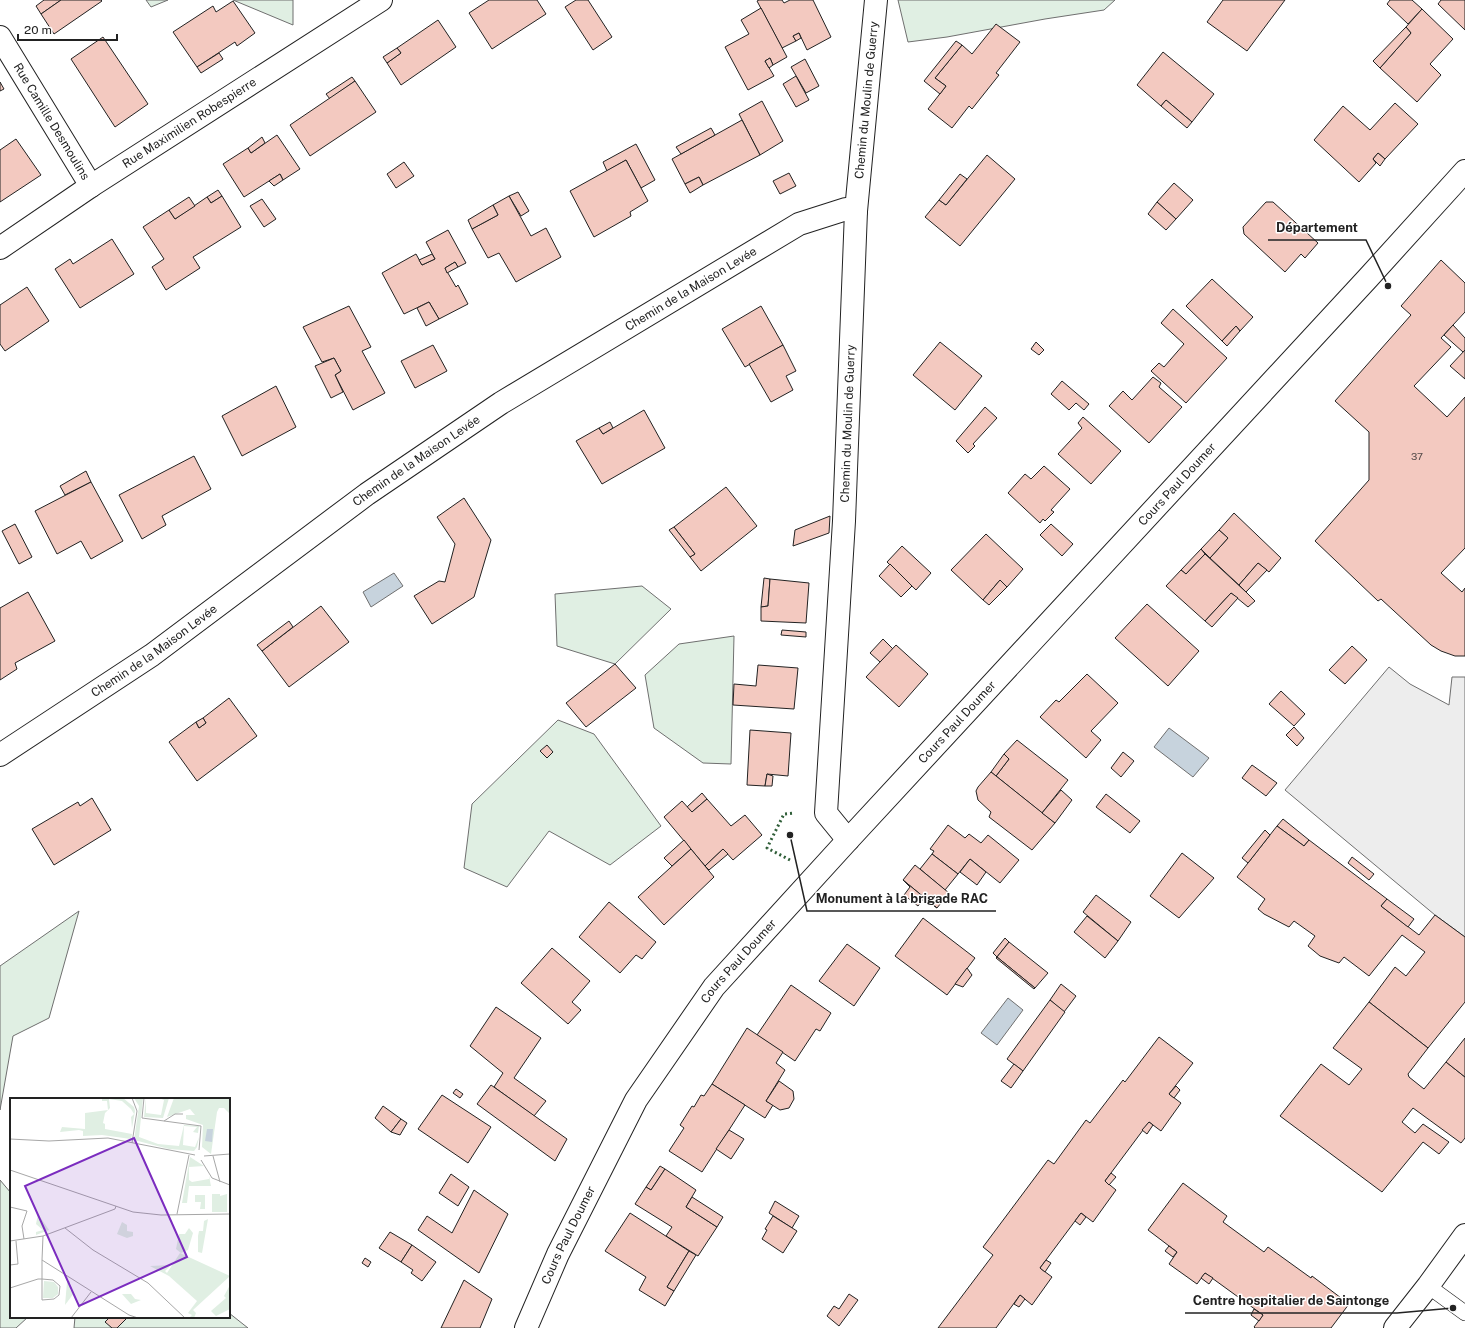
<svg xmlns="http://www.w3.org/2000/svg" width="1465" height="1328" viewBox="0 0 1465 1328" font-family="'Public Sans',sans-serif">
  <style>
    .green { fill: #e0efe3; stroke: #6f6f6f }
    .parking { fill: #ededed; stroke: #6f6f6f }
    .water { fill: #c7d3dd; stroke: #6f6f6f }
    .building { fill: #f3c9c0; stroke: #222 }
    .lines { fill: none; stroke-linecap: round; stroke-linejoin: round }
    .service-casing { stroke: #222; stroke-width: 16 }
    .minor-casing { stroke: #222; stroke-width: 24 }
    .tertiary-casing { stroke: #222; stroke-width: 24 }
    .service { stroke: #fff; stroke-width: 15 }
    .minor { stroke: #fff; stroke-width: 22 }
    .tertiary { stroke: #fff; stroke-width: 22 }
    .hedge { stroke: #2f5e38; stroke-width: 3; stroke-dasharray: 2 3; stroke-linecap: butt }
    .labels { text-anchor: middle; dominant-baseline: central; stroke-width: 3; stroke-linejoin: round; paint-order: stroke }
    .number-label { font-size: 10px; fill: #564c4a }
    .street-label { font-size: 12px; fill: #222; stroke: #fff }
    .inset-road { fill: none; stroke: #a7a7a7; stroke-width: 1 }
    .view { fill: #7b2cbf; fill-opacity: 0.15; stroke: #7b2cbf; stroke-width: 2 }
    .inset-edge { fill: none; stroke: #222; stroke-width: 2 }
    .leader { fill: none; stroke: #222; stroke-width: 1.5 }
    .callout-dot { fill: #222; stroke: #fff; stroke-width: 1.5 }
    .callout-label { font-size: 13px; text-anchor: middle; font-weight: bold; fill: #222; stroke: #fff; stroke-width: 3; stroke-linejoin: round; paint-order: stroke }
  </style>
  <rect width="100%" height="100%" fill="#fff"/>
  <g class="green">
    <path d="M146 0H168L151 7Z"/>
    <path d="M233 0H293V25Z"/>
    <path d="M898 0H1115L1104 10 1045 19 947 37 908 42Z"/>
    <path d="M642 586 671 609 615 664 557 646 555 594Z"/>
    <path d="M734 636 731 764 703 763 654 728 645 675 679 644Z"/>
    <path d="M558 720 594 734 661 826 610 865 549 831 507 887 464 868 472 804Z"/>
    <path d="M79 911 49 1018 13 1036 0 1110V966Z"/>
    <path d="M0 1180 11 1193V1317H28L16 1328H0Z"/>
    <path d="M229 1313 248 1328H74L75 1317H229Z"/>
  </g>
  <path class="parking" d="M1389 667 1410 684 1449 705 1452 677H1465V937L1435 915 1285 790Z"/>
  <g class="water">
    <path d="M394 573 403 586 371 607 363 592Z"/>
    <path d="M1169 728 1209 758 1193 777 1154 747Z"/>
    <path d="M1008 998 1023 1010 997 1045 981 1033Z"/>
  </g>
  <g class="building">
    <path d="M44 0H61L41 14 36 6Z"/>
    <path d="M61 0H101L102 1 54 34 41 14Z"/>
    <path d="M489 0H537L546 14 492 49 469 13Z"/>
    <path d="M576 0H588L612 37 593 50 565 7Z"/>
    <path d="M759 0H782L784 3 790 0H813L831 37 807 50 799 33 793 36 796 41 782 48 757 1Z"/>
    <path d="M1223 0H1285L1247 51 1207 22Z"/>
    <path d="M1390 0H1412L1422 9 1408 24 1387 4Z"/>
    <path d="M1441 0H1465V30L1438 4Z"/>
    <path d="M233 1 255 33 237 46 235 42 197 67 173 32 213 6 216 12Z"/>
    <path d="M761 8 787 57 773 65 770 58 765 61 774 76 748 90 725 47 749 34 741 20Z"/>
    <path d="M1422 9 1453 39 1430 64 1441 75 1417 102 1380 68 1411 33 1406 27Z"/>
    <path d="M438 20 456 47 401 85 387 63 401 53 397 48Z"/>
    <path d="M996 24 1020 42 996 73 999 75 972 109 969 106 952 128 928 109 946 86 935 78 962 45 972 54Z"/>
    <path d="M1406 27 1411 33 1380 68 1373 61Z"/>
    <path d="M799 33 801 38 796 41 793 36Z"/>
    <path d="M103 37 148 104 115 127 71 59Z"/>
    <path d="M956 41 962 45 935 78 946 86 940 94 924 81Z"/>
    <path d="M397 48 401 53 387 63 383 57Z"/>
    <path d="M1163 52 1214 94 1192 122 1166 100 1161 106 1137 85Z"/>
    <path d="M219 53 223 59 201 73 197 67Z"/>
    <path d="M770 58 773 65 769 68 765 61Z"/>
    <path d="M805 59 819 86 806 93 791 67Z"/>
    <path d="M796 76 809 100 796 107 783 84Z"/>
    <path d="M352 77 355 81 330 99 326 94Z"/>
    <path d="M355 81 376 112 310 156 290 125Z"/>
    <path d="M0 82 4 89 0 91Z"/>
    <path d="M1166 100 1192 122 1187 128 1161 106Z"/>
    <path d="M762 101 783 141 760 155 739 114Z"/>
    <path d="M1395 103 1418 124 1385 159 1378 153 1373 159 1376 163 1359 182 1314 140 1343 106 1370 130Z"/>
    <path d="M742 120 760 155 703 185 699 177 685 184 672 159Z"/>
    <path d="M711 128 715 135 681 154 676 147Z"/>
    <path d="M277 135 300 169 283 180 280 174 244 197 223 164 248 148 251 153Z"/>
    <path d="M262 137 265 143 251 153 248 148Z"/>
    <path d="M16 139 41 175 0 202V150Z"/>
    <path d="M636 144 655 180 641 188 626 160 607 171 603 162Z"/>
    <path d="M1378 153 1385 159 1380 166 1373 159Z"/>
    <path d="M987 155 1015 179 960 246 925 217 939 200 946 205Z"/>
    <path d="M626 160 648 201 630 212 631 216 594 237 570 191Z"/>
    <path d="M404 162 414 176 396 188 387 174Z"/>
    <path d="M789 173 796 186 780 194 773 181Z"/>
    <path d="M280 174 283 180 274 186 269 181Z"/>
    <path d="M960 174 967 179 946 205 939 200Z"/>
    <path d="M699 177 703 185 690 193 685 184Z"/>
    <path d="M1174 183 1193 200 1176 219 1157 202Z"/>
    <path d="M218 190 222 196 211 203 207 197Z"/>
    <path d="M518 192 529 211 521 216 509 196Z"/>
    <path d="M222 196 241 227 193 257 200 268 166 290 152 267 164 259 143 227 169 210 175 219 207 197 211 203Z"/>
    <path d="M509 196 531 236 546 228 561 257 516 282 499 253 488 258 472 229 498 215 493 205Z"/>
    <path d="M189 197 195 206 175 219 169 210Z"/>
    <path d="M262 199 276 219 264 227 250 206Z"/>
    <path d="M1157 202 1176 219 1166 230 1148 214Z"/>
    <path d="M1266 202H1273L1318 243 1305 258 1301 254 1285 272 1244 234 1243 227Z"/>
    <path d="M493 205 498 215 472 229 468 220Z"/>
    <path d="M448 230 466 263 458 267 455 262 445 268 456 287 458 285 468 304 439 319 429 302 404 314 382 273 416 254 422 265 435 259 426 242Z"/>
    <path d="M112 239 134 274 80 308 55 269 70 259 73 264Z"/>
    <path d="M432 254 435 259 422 265 419 260Z"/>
    <path d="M1441 260 1465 283V312L1441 338 1451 347 1414 386 1447 417 1465 397V548L1441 573 1462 592 1465 588V656H1455L1441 651 1431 645 1381 599 1378 601 1315 541 1369 480V432L1335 401 1411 315 1401 306Z"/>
    <path d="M455 262 458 267 447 273 445 268Z"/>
    <path d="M1212 279 1253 317 1240 331 1236 326 1222 341 1186 306Z"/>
    <path d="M27 287 49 321 5 351 0 344V305Z"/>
    <path d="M429 302 439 319 426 326 417 308Z"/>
    <path d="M349 306 371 347 362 351 385 393 353 410 335 375 341 371 334 358 322 362 303 327Z"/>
    <path d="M761 306 783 345 745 367 722 329Z"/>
    <path d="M1173 309 1227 358 1186 403 1151 371 1159 363 1164 367 1184 344 1161 323Z"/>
    <path d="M1453 325 1465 338V350L1463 352 1444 335Z"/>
    <path d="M1236 326 1240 331 1227 346 1222 341Z"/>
    <path d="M940 342 982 376 955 410 913 375Z"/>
    <path d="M1036 342 1044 350 1039 355 1031 349Z"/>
    <path d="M433 345 447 371 415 388 401 361Z"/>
    <path d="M783 345 796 371 786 376 793 390 771 402 749 364Z"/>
    <path d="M1465 350V379L1450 366Z"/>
    <path d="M334 358 341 371 335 375 343 392 331 398 315 366Z"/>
    <path d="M1153 377 1161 383 1159 387 1182 407 1149 443 1109 406 1123 391 1132 400Z"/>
    <path d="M1062 381 1089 404 1084 410 1076 403 1069 410 1051 394Z"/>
    <path d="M276 386 296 427 242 456 222 416Z"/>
    <path d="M985 407 997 418 973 444 975 446 968 453 956 441Z"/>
    <path d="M644 410 665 448 602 484 576 441 599 428 603 434Z"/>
    <path d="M1083 417 1121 451 1091 484 1058 454 1082 428 1078 423Z"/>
    <path d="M610 422 613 428 603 434 599 428Z"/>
    <path d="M194 456 211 489 162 516 166 525 142 539 119 495Z"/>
    <path d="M1044 466 1070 489 1051 510 1054 512 1045 521 1043 519 1040 523 1008 493 1025 474 1031 479Z"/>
    <path d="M86 471 91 482 65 495 60 486Z"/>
    <path d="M91 482 123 541 91 559 81 541 57 554 35 511Z"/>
    <path d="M726 487 757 526 701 571 690 557 695 554 674 527Z"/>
    <path d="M464 498 491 540 474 597 432 624 414 596 439 581 445 582 455 544 437 517Z"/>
    <path d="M1234 513 1281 558 1269 572 1258 563 1239 585 1210 558 1228 538 1219 530Z"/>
    <path d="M830 516 829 533 793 546 795 530Z"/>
    <path d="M15 524 32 557 19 564 2 531Z"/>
    <path d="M1051 524 1073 544 1062 556 1040 535Z"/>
    <path d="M674 527 695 554 690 557 669 530Z"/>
    <path d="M1219 530 1228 538 1210 558 1201 549Z"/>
    <path d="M986 534 1023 569 1007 587 1000 580 983 600 951 570Z"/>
    <path d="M902 546 931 573 916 590 887 562Z"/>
    <path d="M1201 549 1205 554 1186 574 1181 570Z"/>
    <path d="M1205 554 1246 592 1255 601 1248 607 1231 593 1205 621 1166 586 1181 570 1186 574Z"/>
    <path d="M1258 563 1267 570 1246 592 1239 585Z"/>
    <path d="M890 564 912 586 901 597 879 576Z"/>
    <path d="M764 578 770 579 768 606 761 607Z"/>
    <path d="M770 579 809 583 806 623 761 621V607L768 606Z"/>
    <path d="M1000 580 1007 587 989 605 983 600Z"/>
    <path d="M28 592 55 641 15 663 17 669 0 680V608Z"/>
    <path d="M1231 593 1238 598 1212 627 1205 621Z"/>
    <path d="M1147 604 1199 651 1168 686 1115 638Z"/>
    <path d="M321 606 349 642 289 687 262 651Z"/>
    <path d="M289 621 293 627 262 651 257 645Z"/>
    <path d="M782 630 806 632V637L781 635Z"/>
    <path d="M883 639 893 649 880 662 870 653Z"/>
    <path d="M896 645 928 674 899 707 866 677Z"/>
    <path d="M1352 646 1367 660 1345 684 1329 670Z"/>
    <path d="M615 664 636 688 586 727 566 703Z"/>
    <path d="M758 665 798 668 794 709 733 705 734 684 756 686Z"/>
    <path d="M1087 674 1118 703 1091 731 1101 740 1086 758 1040 717 1056 700 1059 702Z"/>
    <path d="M1281 691 1305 714 1294 726 1269 704Z"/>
    <path d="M229 698 257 736 197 781 169 742 196 722 199 728 206 723 203 718Z"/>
    <path d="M203 718 206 723 199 728 196 722Z"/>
    <path d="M1294 727 1304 738 1297 746 1286 735Z"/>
    <path d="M750 730 791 733 788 776 767 774 765 786 747 785Z"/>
    <path d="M1017 740 1068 780 1042 813 996 776 1009 759 1004 754Z"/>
    <path d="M547 745 553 752 547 758 540 751Z"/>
    <path d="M1123 752 1134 761 1121 777 1111 768Z"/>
    <path d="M1004 754 1009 759 996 776 991 772Z"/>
    <path d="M1252 765 1277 783 1266 796 1242 778Z"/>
    <path d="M991 772 1055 823 1032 850 989 817 991 812 978 800 976 791 978 787Z"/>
    <path d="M767 774 773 776 772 786H765Z"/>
    <path d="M1061 790 1072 800 1055 823 1042 813Z"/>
    <path d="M702 793 707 799 692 812 687 807Z"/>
    <path d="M1106 794 1140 821 1130 833 1096 807Z"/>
    <path d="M92 798 111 830 54 865 32 829 78 802 80 806Z"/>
    <path d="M707 799 731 826 745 815 762 835 733 860 723 849 705 866 664 817 682 801 692 812Z"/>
    <path d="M1283 819 1309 840 1304 846 1277 826Z"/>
    <path d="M948 825 965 838 969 834 981 843 988 835 1019 860 1000 883 970 859 958 874 932 854 934 851 930 849Z"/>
    <path d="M1277 826 1304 846 1309 840 1387 899 1381 906 1419 935 1435 915 1465 937V1002L1428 1048 1369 1002 1395 967 1406 976 1425 952 1402 935 1369 976 1344 957 1339 963 1320 956 1308 946 1315 936 1294 921 1289 927 1264 914 1258 909 1265 899 1237 877Z"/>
    <path d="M1265 830 1270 835 1248 863 1242 858Z"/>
    <path d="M684 840 691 849 672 866 664 858Z"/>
    <path d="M691 849 714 877 664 925 638 897Z"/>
    <path d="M723 849 728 854 709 870 705 866Z"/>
    <path d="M1182 853 1214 878 1179 918 1150 896Z"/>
    <path d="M932 854 958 874 945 890 920 869Z"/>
    <path d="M1352 857 1374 874 1369 880 1348 863Z"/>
    <path d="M970 859 986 872 977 885 960 872Z"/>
    <path d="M915 865 949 893 937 908 903 880Z"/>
    <path d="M903 880 937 908 924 898 918 906 904 895 910 887Z"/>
    <path d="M1096 895 1131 922 1118 941 1083 912Z"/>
    <path d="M1387 899 1414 919 1408 927 1381 906Z"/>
    <path d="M609 902 656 942 642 959 636 955 620 973 579 937Z"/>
    <path d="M1087 916 1118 941 1105 958 1074 932Z"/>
    <path d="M923 918 975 958 947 995 895 956Z"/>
    <path d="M1005 938 1009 942 997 957 993 953Z"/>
    <path d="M1009 942 1048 973 1035 988 997 957Z"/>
    <path d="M847 944 880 968 854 1006 819 981Z"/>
    <path d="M552 948 590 981 572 1002 581 1010 568 1024 521 983Z"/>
    <path d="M997 957 1035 988 1034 989 996 958Z"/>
    <path d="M967 968 972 975 963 987 955 984Z"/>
    <path d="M1061 984 1076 996 1064 1012 1050 1000Z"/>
    <path d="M791 985 831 1013 820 1031 816 1029 795 1061 757 1035Z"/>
    <path d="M1050 1000 1065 1012 1023 1071 1007 1059Z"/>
    <path d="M1369 1002 1428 1048 1408 1074 1409 1077 1424 1089 1446 1062 1465 1077V1138L1461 1143 1413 1108 1402 1122 1415 1133 1423 1124 1449 1142 1439 1154 1423 1142 1382 1192 1280 1116 1321 1064 1349 1085 1362 1069 1333 1048Z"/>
    <path d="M496 1007 541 1038 514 1078 546 1101 534 1116 494 1087 503 1073 470 1046Z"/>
    <path d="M747 1028 783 1052 776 1063 785 1070 766 1101 773 1105 765 1118 712 1084Z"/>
    <path d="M1159 1037 1193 1063 1169 1094 1181 1103 1161 1131 1149 1122 1105 1181 1116 1190 1093 1222 1081 1213 1046 1260 1040 1268 1052 1277 1032 1305 1020 1295 996 1328H938L993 1255 983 1247 1048 1160 1054 1164 1086 1120 1090 1123 1123 1080 1125 1082Z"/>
    <path d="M1465 1038V1077L1446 1062Z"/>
    <path d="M1014 1064 1023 1071 1011 1088 1001 1081Z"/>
    <path d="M779 1081 793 1091 794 1099 789 1108 780 1110 766 1101Z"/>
    <path d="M712 1084 745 1105 702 1172 669 1151 684 1128 680 1125 692 1106 694 1107 701 1095 704 1096Z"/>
    <path d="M491 1085 567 1139 555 1161 477 1104Z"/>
    <path d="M1176 1086 1180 1090 1174 1098 1169 1094Z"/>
    <path d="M456 1089 463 1094 460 1098 453 1093Z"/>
    <path d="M442 1095 491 1127 468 1163 418 1129Z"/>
    <path d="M383 1106 401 1119 391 1132 375 1118Z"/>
    <path d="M401 1119 407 1123 400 1135 391 1132Z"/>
    <path d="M1149 1122 1153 1125 1147 1134 1142 1130Z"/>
    <path d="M729 1130 744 1139 731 1159 716 1149Z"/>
    <path d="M660 1166 665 1169 651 1190 646 1187Z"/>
    <path d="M665 1169 696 1190 686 1207 717 1227 698 1256 666 1236 672 1227 635 1204 646 1187 651 1190Z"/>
    <path d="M1111 1173 1116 1177 1109 1185 1105 1181Z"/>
    <path d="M451 1174 469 1187 458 1206 439 1193Z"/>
    <path d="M1183 1183 1227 1216 1223 1222 1264 1252 1268 1247 1311 1278 1312 1276 1349 1304 1331 1328H1255L1254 1327 1263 1315 1205 1273 1197 1284 1169 1264 1177 1252 1148 1230Z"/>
    <path d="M474 1190 508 1214 479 1273 418 1230 427 1216 452 1233Z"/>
    <path d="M692 1197 723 1217 717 1227 686 1207Z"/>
    <path d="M775 1201 799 1216 792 1228 769 1213Z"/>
    <path d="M630 1213 689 1251 667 1287 674 1291 665 1306 639 1290 646 1277 605 1251Z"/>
    <path d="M1081 1213 1086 1217 1080 1225 1075 1221Z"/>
    <path d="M773 1216 797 1231 783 1253 762 1239 767 1230 765 1229Z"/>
    <path d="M390 1232 412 1245 401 1262 379 1248Z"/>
    <path d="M412 1245 436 1262 422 1281 411 1273 413 1270 401 1262Z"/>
    <path d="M1169 1246 1177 1252 1173 1257 1165 1251Z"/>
    <path d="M689 1251 696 1255 674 1291 667 1287Z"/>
    <path d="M365 1258 371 1262 368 1267 362 1263Z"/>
    <path d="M1046 1260 1051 1263 1045 1272 1040 1268Z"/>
    <path d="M1205 1273 1213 1278 1209 1284 1201 1278Z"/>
    <path d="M464 1280 492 1299 480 1328H441Z"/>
    <path d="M849 1294 858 1300 839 1326 827 1316 834 1306 839 1309Z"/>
    <path d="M1020 1295 1025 1299 1019 1307 1014 1304Z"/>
    <path d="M1254 1309 1263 1315 1259 1321 1251 1315Z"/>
    <path d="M110 1317H128L117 1328H112L105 1322Z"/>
  </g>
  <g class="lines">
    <defs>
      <path id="service" d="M1428 1286 1465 1313"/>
      <g id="minor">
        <path id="s1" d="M0 37 91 186"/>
        <path id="s2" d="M0 248 91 186 381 0"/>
        <path id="s3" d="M0 755 152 655 367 494 501 403 799 224 846 209 856 211"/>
        <path id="s4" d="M848 840 826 813 844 521 856 211 876 0"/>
        <path d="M1395 1328 1428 1286 1465 1235"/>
      </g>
      <g id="tertiary">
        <path id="s5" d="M526 1328 558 1254 636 1100 714 987 848 840 1368 278 1465 171"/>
      </g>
    </defs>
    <use href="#service" class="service-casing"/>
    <use href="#minor" class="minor-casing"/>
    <use href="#tertiary" class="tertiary-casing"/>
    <use href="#service" class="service"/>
    <use href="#minor" class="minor"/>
    <use href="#tertiary" class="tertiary"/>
    <path class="hedge" d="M790 860 767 848 784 814 794 813"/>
  </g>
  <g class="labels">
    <g class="number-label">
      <text x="1417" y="456">37</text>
    </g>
    <g class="street-label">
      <text stroke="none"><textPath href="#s4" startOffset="749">Chemin du Moulin de Guerry</textPath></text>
      <text stroke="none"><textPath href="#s1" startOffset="99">Rue Camille Desmoulins</textPath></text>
      <text stroke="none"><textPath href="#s2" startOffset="227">Rue Maximilien Robespierre</textPath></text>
      <text stroke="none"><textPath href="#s3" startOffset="834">Chemin de la Maison Levée</textPath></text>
      <text stroke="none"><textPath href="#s4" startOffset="425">Chemin du Moulin de Guerry</textPath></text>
      <text stroke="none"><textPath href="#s3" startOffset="510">Chemin de la Maison Levée</textPath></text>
      <text stroke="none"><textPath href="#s5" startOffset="1074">Cours Paul Doumer</textPath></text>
      <text stroke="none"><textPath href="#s3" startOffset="186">Chemin de la Maison Levée</textPath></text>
      <text stroke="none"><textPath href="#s5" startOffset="750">Cours Paul Doumer</textPath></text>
      <text stroke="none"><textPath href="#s5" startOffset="426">Cours Paul Doumer</textPath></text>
      <text stroke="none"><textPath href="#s5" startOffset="102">Cours Paul Doumer</textPath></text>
    </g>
  </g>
  <g transform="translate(10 1098)">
    <rect width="220" height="220" fill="#fff"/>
    <path d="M92 0H113L124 9 125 13 122 30 121 19 124 16 121 11 112 3 99 1 100 10 95 15 93 25 95 26V31L122 36 121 41 92 37 73 38V33L69 32 50 34 52 29 75 31V15L98 12 97 3H92ZM124 0H133L129 39 148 46 169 48 174 27 189 28 188 35 183 34 187 29 174 28 173 47 185 49 189 39 187 49 184 53 159 51 124 42 129 8ZM136 0V15L151 17 154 2 149 0H159L153 20 134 19ZM164 0H220V16L214 10H209L207 14 201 56 192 49 193 27 176 21V17H185L180 11 157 19ZM180 59 194 68 179 69V82L182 84 199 81V78L201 88H179L177 105H172ZM202 96H210V98L217 96V114H202ZM185 97H195V111H190L191 104H185ZM28 116 39 132 26 137V134L33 132 26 126ZM198 121 192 155 188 154V138L189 133H193L194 123ZM112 124 117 127V133L123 134V138L117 140 107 136ZM179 130 183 135 178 152 171 155 166 151 169 136H175ZM170 155 220 178 183 212 186 215 184 220H179L182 217 178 215 187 203 159 178 140 168 161 167 155 173 157 175ZM34 183 44 184 48 189V196L43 200H33ZM60 183V192L64 195 55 207 57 184ZM220 187V211L206 218 201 213 216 200 214 198ZM112 196H121L125 201 131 202 121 206Z" fill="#e0efe3"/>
    <path d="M197 31H203L202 44 195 43Z" fill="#c7d3dd"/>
    <path class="inset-road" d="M134 0 132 20 191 28 189 52M154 23 165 16H173M0 41 39 43 98 40 185 57M122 45 127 13 122 0M194 58 220 56M203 58 210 84M191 62 202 80 220 87M0 72 123 114 151 117 220 116M0 109 17 113 12 128 14 141M167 116 179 57M55 130 83 152 138 185 175 220M0 143 33 138 105 111 106 108M32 162 119 217 128 220M0 167 8 166 6 143M0 190 28 181H32L43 182 50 188 49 197 44 201 32 202V162L33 138M61 220 81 194"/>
    <path class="view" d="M124 40 177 159 69 208 15 88Z"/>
    <rect width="220" height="220" class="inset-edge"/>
  </g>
  <path class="leader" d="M1388 286L1366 240H1268M790 835L807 911H996M1453 1308L1397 1313H1185"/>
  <g class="callout-dot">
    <circle cx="1388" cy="286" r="4"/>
    <circle cx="790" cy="835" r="4"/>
    <circle cx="1453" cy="1308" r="4"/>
  </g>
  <g class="callout-label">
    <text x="1317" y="232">Département</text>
    <text x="902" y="903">Monument à la brigade RAC</text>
    <text x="1291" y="1305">Centre hospitalier de Saintonge</text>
  </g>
  <path d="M18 34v6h99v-6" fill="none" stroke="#222222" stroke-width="2"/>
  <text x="24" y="34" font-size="12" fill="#222222" stroke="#ffffff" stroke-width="3" paint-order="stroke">20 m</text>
</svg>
